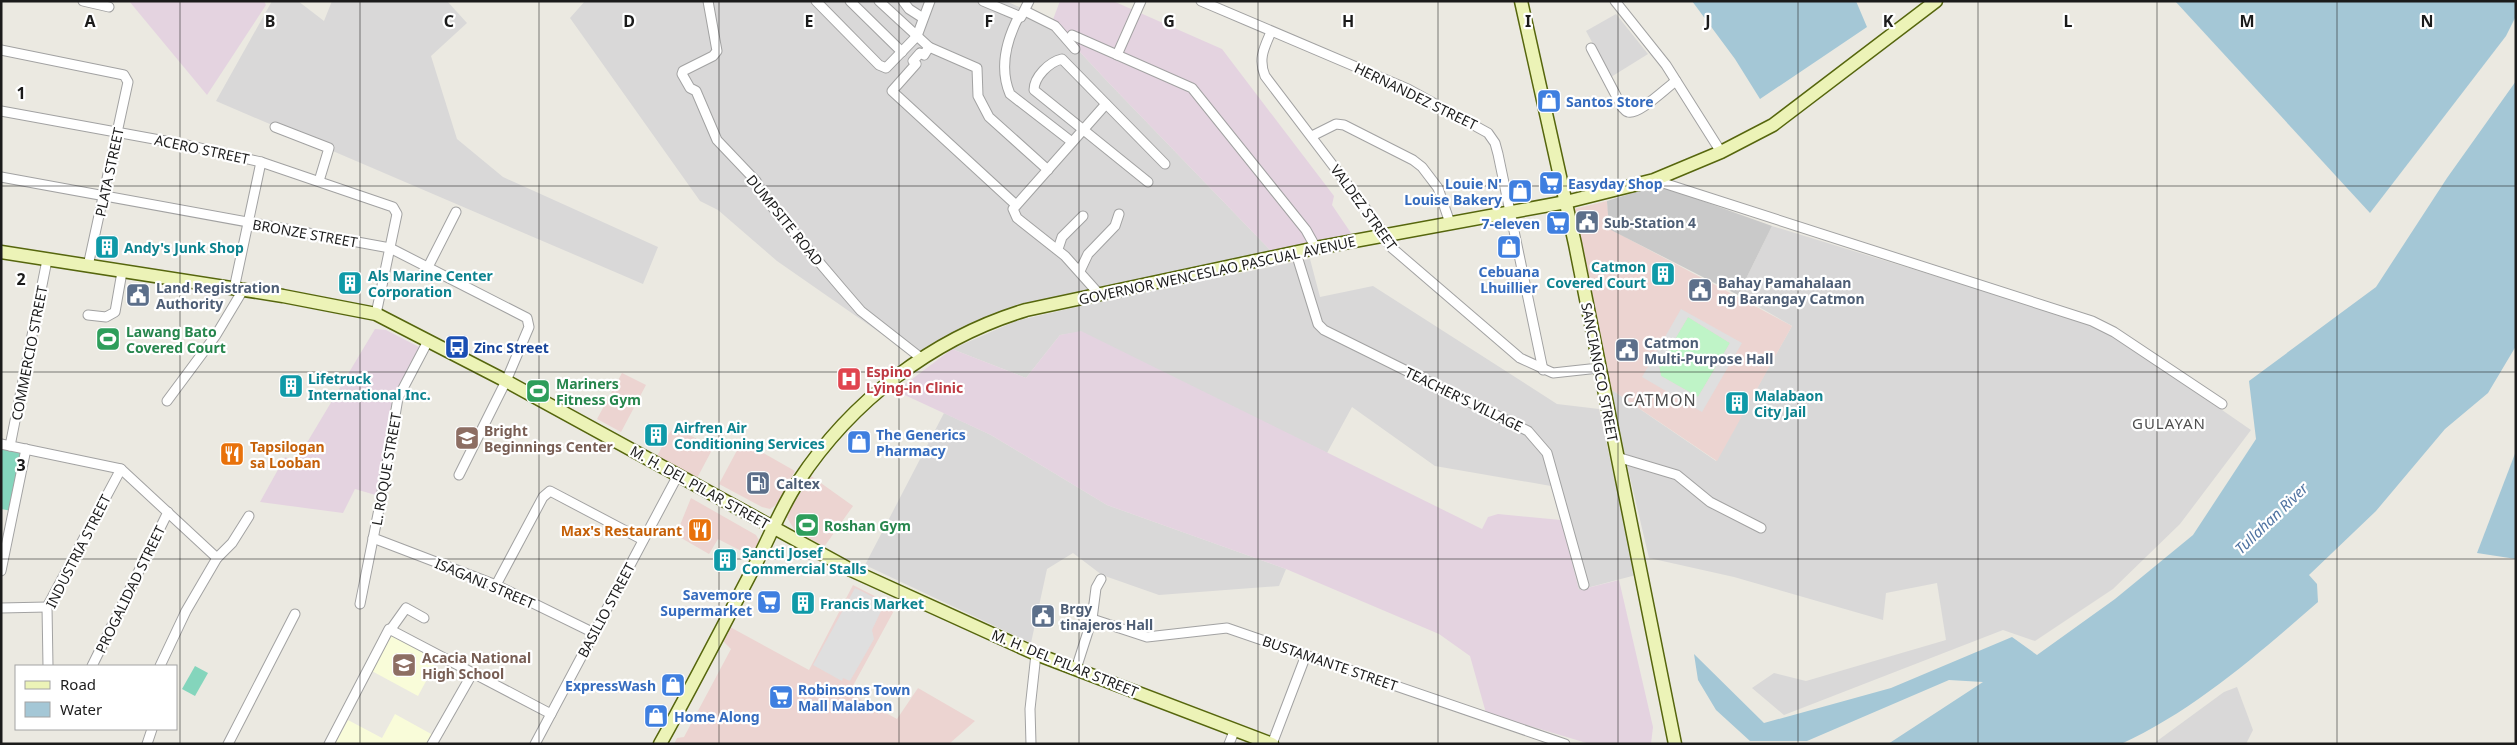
<svg xmlns="http://www.w3.org/2000/svg" width="2517" height="745" viewBox="0 0 2517 745" font-family="'Noto Sans',sans-serif">
  <style>
    .residential { fill: #d9d8d8 }
    .commercial { fill: #ecd4d1 }
    .industrial { fill: #e4d3e0 }
    .education { fill: #f9fcd9 }
    .religious { fill: #c9c9c9 }
    .park { fill: #bff4c7 }
    .pitch { fill: #84d5bc }
    .parking { fill: #dfdfdf; fill-rule: evenodd }
    .water { fill: #a4c7d6 }
    .lines { fill: none; stroke-linecap: round; stroke-linejoin: round }
    .street-casing { stroke: #a2a2a2; stroke-width: 11 }
    .secondary-casing { stroke: #56660d; stroke-width: 15 }
    .street { stroke: #fff; stroke-width: 9 }
    .secondary { stroke: #ecf3b7; stroke-width: 12 }
    .grid { fill: none; stroke: #1b1b1b; stroke-width: 1; stroke-opacity: 0.55 }
    .labels { text-anchor: middle; dominant-baseline: central; stroke-width: 4.5; stroke-linejoin: round; paint-order: stroke }
    .street-label { font-size: 14px; fill: #1b1b1b; stroke: #fff }
    .shop-label { font-size: 14px; font-weight: bold; fill: #366cbe; stroke: #fff; text-anchor: start }
    .service-label { font-size: 14px; font-weight: bold; fill: #4e5e75; stroke: #fff; text-anchor: start }
    .culture-label { font-size: 14px; font-weight: bold; fill: #0d838f; stroke: #fff; text-anchor: start }
    .leisure-label { font-size: 14px; font-weight: bold; fill: #27864d; stroke: #fff; text-anchor: start }
    .transit-label { font-size: 14px; font-weight: bold; fill: #164399; stroke: #fff; text-anchor: start }
    .health-label { font-size: 14px; font-weight: bold; fill: #be3a42; stroke: #fff; text-anchor: start }
    .education-label { font-size: 14px; font-weight: bold; fill: #785e54; stroke: #fff; text-anchor: start }
    .food-label { font-size: 14px; font-weight: bold; fill: #c56008; stroke: #fff; text-anchor: start }
    .neighbourhood-label { font-size: 15px; letter-spacing: 1px; fill: #4e4e4e; stroke: #fff }
    .water-label { font-size: 15px; font-style: italic; fill: #5073a1; stroke: #fff }
    .quarter-label { font-size: 16px; letter-spacing: 1px; fill: #4e4e4e; stroke: #fff }
    .grid-label { font-size: 16px; text-anchor: middle; font-weight: bold; fill: #1b1b1b; stroke: #fff; stroke-width: 4.5; stroke-linejoin: round; paint-order: stroke }
  </style>
  <rect width="100%" height="100%" fill="#ebe9e1"/>
  <g class="residential">
    <path d="M272 1H298L324 21 332 1H447L467 23 431 56 457 139 503 177 658 247 643 284 216 101Z"/>
    <path d="M585 1H1006L1052 22 1107 81 1273 253 974 324 912 355 777 261 718 210 700 201 570 18Z"/>
    <path d="M1616 14 1648 54 1611 77 1586 31Z"/>
    <path d="M1772 226 2072 318 2115 336 2251 430 2180 524 2113 589 2035 641 2003 630 1784 715 1752 688 1774 673 1806 681 1946 640 1937 583 1886 593 1883 620 1734 577 1649 558 1609 388 1716 461 1792 326 1738 295Z"/>
    <path d="M1310 259 1320 297 1373 286 1557 404 1599 409 1636 575 1579 590 1551 486 1435 466 1352 407 1327 453 1081 332 1060 335 1026 378 952 349 1016 321 1098 302Z"/>
    <path d="M944 413 991 435 1107 505 1286 569 1279 586 1159 595 1102 575 1073 553 1047 569 1031 643 865 565Z"/>
    <path d="M2237 687 2253 730 2246 744H2153L2224 692Z"/>
  </g>
  <g class="commercial">
    <path d="M1607 201 1610 229 1792 326 1717 461 1609 388 1574 209Z"/>
    <path d="M622 373 646 385 621 432 597 419Z"/>
    <path d="M677 428 713 448 695 482 655 460 670 432Z"/>
    <path d="M742 441 795 471 776 505 770 509 762 507 719 484Z"/>
    <path d="M811 476 853 506 824 547 794 529 786 516Z"/>
    <path d="M691 498 756 535 760 542 753 557 718 539 709 554 676 535Z"/>
    <path d="M853 585 896 607 849 693 897 719 918 688 975 721 949 744H674L677 738 684 737 731 649 723 641 730 627 809 670Z"/>
  </g>
  <g class="industrial">
    <path d="M129 1H264L266 5 207 95Z"/>
    <path d="M1060 1H1113L1222 49 1334 196 1332 205 1353 236 1273 253 1107 81 1052 22Z"/>
    <path d="M375 329 386 330 421 348 391 406 379 496 355 489 343 513 260 502 285 457 296 461Z"/>
    <path d="M1081 331 1482 529 1488 517 1498 514 1561 520 1579 590 1619 580 1653 727 1651 744H1590L1486 713 1470 656 1439 634 1286 569 1107 505 991 435 896 391 952 349 1026 378 1060 335Z"/>
  </g>
  <g class="education">
    <path d="M389 634 438 659 418 696 370 670Z"/>
    <path d="M395 714 433 735 428 744H335L348 720 382 738Z"/>
  </g>
  <path class="religious" d="M1658 185 1772 226 1738 295 1609 229 1607 201Z"/>
  <path class="park" d="M1688 317 1730 343 1698 397 1661 376 1659 366Z"/>
  <g class="pitch">
    <path d="M1 445 25 450 12 511 1 509Z"/>
    <path d="M195 666 208 673 195 696 182 689Z"/>
  </g>
  <g class="parking">
    <path d="M1681 309 1742 343 1702 412 1642 377ZM1688 317 1730 343 1698 397 1661 376 1659 366Z"/>
    <path d="M855 588 879 600 881 611 872 630 874 639 850 681 843 678 842 681 813 665Z"/>
  </g>
  <g class="water">
    <path d="M1692 1H1856L1867 27 1760 99 1735 59Z"/>
    <path d="M2175 1H2516V16L2506 36 2370 213Z"/>
    <path d="M2516 81V346L2488 393 2445 429 2376 511 2309 575 2317 584 2318 602C2258 654 2195 710 2121 744H1888L1983 682 1949 680 1807 741H1750L1716 710 1698 680 1694 654 1764 723 1891 688 2012 637 2037 655 2115 599 2193 535 2256 439 2249 381 2376 287 2447 178Z"/>
    <path d="M2516 451V559L2477 553Z"/>
  </g>
  <g class="lines">
    <defs>
      <g id="street">
        <path d="M83 1 109 7"/>
        <path d="M708 1 717 51 713 56 683 71 682 74 690 88 696 91 717 140 756 181 768 202 842 289 861 311 921 358"/>
        <path d="M816 1 879 65 886 68 917 36 930 1"/>
        <path d="M850 1 902 52"/>
        <path d="M879 1 929 47 977 68 978 96 989 117 1048 170"/>
        <path d="M903 1 909 9 923 18"/>
        <path d="M983 1 1021 17 1029 1"/>
        <path d="M1201 1 1408 89 1488 133 1495 143 1498 154 1543 370"/>
        <path d="M1615 1 1666 65 1721 152"/>
        <path d="M1025 11 1055 26 1075 49"/>
        <path d="M1019 16C1007 39 999 68 1010 94L1072 142"/>
        <path d="M1271 32C1264 48 1258 59 1265 76L1379 226 1383 237 1392 248 1520 358 1553 373 1599 368"/>
        <path d="M1072 35 1192 88 1306 230 1316 248"/>
        <path d="M929 47 924 55 920 53 913 61 916 64 892 91 1016 205"/>
        <path d="M1591 48 1622 107C1624 109 1626 112 1628 112 1638 116 1667 87 1676 81"/>
        <path d="M1 50 124 75 128 82 88 266"/>
        <path d="M1117 55 1141 1"/>
        <path d="M1 111 187 145 261 162 393 207 397 214 376 314"/>
        <path d="M275 127 329 148 319 181"/>
        <path d="M1312 136 1336 124 1344 125 1413 160 1422 167 1438 188 1450 223"/>
        <path d="M1 177 390 248 527 318 529 327 506 381 459 475"/>
        <path d="M1654 180 2092 321 2114 332 2222 404"/>
        <path d="M1148 182 1034 90C1034 77 1049 62 1062 59L1165 164"/>
        <path d="M1058 249 1062 237 1083 216"/>
        <path d="M1296 253 1318 324 1324 330 1528 431 1547 453 1584 585"/>
        <path d="M428 267 456 212"/>
        <path d="M1080 271 1088 254 1115 226 1119 214"/>
        <path d="M234 289 261 162"/>
        <path d="M1099 294 1065 256 1017 218 1013 209 1106 104"/>
        <path d="M88 315 106 317 115 312 122 272"/>
        <path d="M167 401 216 335 243 290"/>
        <path d="M1 444 121 469 217 558"/>
        <path d="M10 446 47 260"/>
        <path d="M1617 457 1677 475 1710 502 1761 528"/>
        <path d="M373 538 496 585 594 633"/>
        <path d="M1 571 26 449"/>
        <path d="M496 585 543 497 550 491 643 540"/>
        <path d="M360 604 380 504 398 398 428 341"/>
        <path d="M1 608 47 607"/>
        <path d="M1092 619 1147 637 1227 628 1565 744"/>
        <path d="M391 629 406 608 424 618"/>
        <path d="M48 666 47 607 121 469"/>
        <path d="M92 666 168 512"/>
        <path d="M160 666 186 611 217 558 232 543 249 516"/>
        <path d="M1076 669 1092 619 1096 588 1101 579"/>
        <path d="M147 744 152 729"/>
        <path d="M228 744 295 614"/>
        <path d="M329 744 389 629 551 714"/>
        <path d="M432 744 472 674"/>
        <path d="M535 744 678 475"/>
        <path d="M1031 744 1030 709 1036 654"/>
        <path d="M1229 744 1235 729"/>
        <path d="M1272 744 1306 655"/>
      </g>
      <g id="secondary">
        <path d="M1521 1 1575 244 1675 744"/>
        <path d="M1 252 283 296 376 314 506 381 851 570 1036 654 1272 744"/>
        <path d="M660 744C693 685 723 626 754 567 769 539 780 509 798 482 851 401 933 338 1026 310L1316 248 1566 202 1654 180 1721 152 1773 125 1936 1"/>
      </g>
    </defs>
    <use href="#street" class="street-casing"/>
    <use href="#secondary" class="secondary-casing"/>
    <use href="#street" class="street"/>
    <use href="#secondary" class="secondary"/>
  </g>
  <path class="grid" d="M180 1V744M360 1V744M539 1V744M719 1V744M899 1V744M1079 1V744M1258 1V744M1438 1V744M1618 1V744M1798 1V744M1978 1V744M2157 1V744M2337 1V744M1 186H2516M1 372H2516M1 559H2516"/>
  <defs>
    <symbol id="shop-square" viewBox="-11 -11 22 22"><rect x="-9" y="-9" width="18" height="18" rx="4" fill="#3f7fe0" stroke="#fff"/><path d="M-5-2.5h2.3a2.7 3.5 0 0 1 5.4 0H5L5.5 6h-11ZM-1.5-2.5h3a1.5 2.3 0 0 0-3 0Z" fill="#fff"/></symbol>
    <symbol id="supermarket-square" viewBox="-11 -11 22 22"><rect x="-9" y="-9" width="18" height="18" rx="4" fill="#3f7fe0" stroke="#fff"/><path d="M-6-5.5h2.5l.6 2H6L4.5 2H-2.5L-4.4-4H-6ZM-1.5 3.2a1.3 1.3 0 1 0 .1 0ZM3 3.2a1.3 1.3 0 1 0 .1 0Z" fill="#fff"/></symbol>
    <symbol id="civic-square" viewBox="-11 -11 22 22"><rect x="-9" y="-9" width="18" height="18" rx="4" fill="#5c6f8a" stroke="#fff"/><path d="M-.6-6.5H3V-4.5H.6V-3L4-1V1h2V6H-6V1h2V-1L-.6-3ZM-1.2 2.5V6h2.4V2.5Z" fill="#fff"/></symbol>
    <symbol id="building-square" viewBox="-11 -11 22 22"><rect x="-9" y="-9" width="18" height="18" rx="4" fill="#0f9aa8" stroke="#fff"/><path d="M-4-6H4V6H1V3H-1V6H-4ZM-2.5-4.3h1.7v1.8h-1.7ZM.8-4.3h1.7v1.8H.8ZM-2.5-1h1.7V.8h-1.7ZM.8-1h1.7V.8H.8Z" fill="#fff"/></symbol>
    <symbol id="stadium-square" viewBox="-11 -11 22 22"><rect x="-9" y="-9" width="18" height="18" rx="4" fill="#2e9e5b" stroke="#fff"/><path d="M0-5a6.5 5 0 1 0 0 10a6.5 5 0 1 0 0-10ZM-3.5-1.8h7v3.6h-7Z" fill="#fff"/></symbol>
    <symbol id="bus-square" viewBox="-11 -11 22 22"><rect x="-9" y="-9" width="18" height="18" rx="4" fill="#1a4fb4" stroke="#fff"/><path d="M-5-6H5V4H4V6H2V4H-2V6H-4V4H-5ZM-3.5-4V0h7V-4ZM-3.5 1.2v1.5H-2V1.2ZM2 1.2v1.5H3.5V1.2Z" fill="#fff"/></symbol>
    <symbol id="hospital-square" viewBox="-11 -11 22 22"><rect x="-9" y="-9" width="18" height="18" rx="4" fill="#e0444e" stroke="#fff"/><path d="M-5-5h3v3.5h4V-5h3V5h-3V1.5h-4V5h-3Z" fill="#fff"/></symbol>
    <symbol id="school-square" viewBox="-11 -11 22 22"><rect x="-9" y="-9" width="18" height="18" rx="4" fill="#8d6e63" stroke="#fff"/><path d="M0-5L7-2L0 1L-7-2ZM-4 1L0 2.5L4 1V4Q0 6-4 4Z" fill="#fff"/></symbol>
    <symbol id="restaurant-square" viewBox="-11 -11 22 22"><rect x="-9" y="-9" width="18" height="18" rx="4" fill="#e8710a" stroke="#fff"/><path d="M-5-6h1v4h1v-4h1v4h1v-4h1v5L-1.5 .5V6h-2V.5L-5-1ZM5-6V6H3V1.5H1.5Q1.5-4 5-6Z" fill="#fff"/></symbol>
    <symbol id="fuel-square" viewBox="-11 -11 22 22"><rect x="-9" y="-9" width="18" height="18" rx="4" fill="#5c6f8a" stroke="#fff"/><path d="M-5.5-6h7V0h2V4h1.3V-2.5L3-4.5l.8-.8L6-3V5H2.5V1h-1V6h-7ZM-4.2-4.7v3.2H.2V-4.7Z" fill="#fff"/></symbol>
  </defs>
  <g fill-rule="evenodd">
    <use href="#shop-square" x="1535" y="87" width="28" height="28"/>
    <use href="#supermarket-square" x="1537" y="169" width="28" height="28"/>
    <use href="#shop-square" x="1506" y="177" width="28" height="28"/>
    <use href="#civic-square" x="1573" y="208" width="28" height="28"/>
    <use href="#supermarket-square" x="1544" y="209" width="28" height="28"/>
    <use href="#building-square" x="93" y="233" width="28" height="28"/>
    <use href="#shop-square" x="1495" y="233" width="28" height="28"/>
    <use href="#building-square" x="1649" y="260" width="28" height="28"/>
    <use href="#building-square" x="336" y="269" width="28" height="28"/>
    <use href="#civic-square" x="1686" y="276" width="28" height="28"/>
    <use href="#civic-square" x="124" y="281" width="28" height="28"/>
    <use href="#stadium-square" x="94" y="325" width="28" height="28"/>
    <use href="#bus-square" x="443" y="333" width="28" height="28"/>
    <use href="#civic-square" x="1613" y="336" width="28" height="28"/>
    <use href="#hospital-square" x="835" y="365" width="28" height="28"/>
    <use href="#building-square" x="277" y="372" width="28" height="28"/>
    <use href="#stadium-square" x="524" y="377" width="28" height="28"/>
    <use href="#building-square" x="1723" y="389" width="28" height="28"/>
    <use href="#building-square" x="642" y="421" width="28" height="28"/>
    <use href="#school-square" x="453" y="424" width="28" height="28"/>
    <use href="#shop-square" x="845" y="428" width="28" height="28"/>
    <use href="#restaurant-square" x="218" y="440" width="28" height="28"/>
    <use href="#fuel-square" x="744" y="469" width="28" height="28"/>
    <use href="#stadium-square" x="793" y="511" width="28" height="28"/>
    <use href="#restaurant-square" x="686" y="516" width="28" height="28"/>
    <use href="#building-square" x="711" y="546" width="28" height="28"/>
    <use href="#supermarket-square" x="755" y="588" width="28" height="28"/>
    <use href="#building-square" x="789" y="589" width="28" height="28"/>
    <use href="#civic-square" x="1029" y="602" width="28" height="28"/>
    <use href="#school-square" x="390" y="651" width="28" height="28"/>
    <use href="#shop-square" x="659" y="671" width="28" height="28"/>
    <use href="#supermarket-square" x="767" y="683" width="28" height="28"/>
    <use href="#shop-square" x="642" y="702" width="28" height="28"/>
  </g>
  <g class="labels">
    <g class="street-label">
      <text transform="translate(1416 96) rotate(26)">HERNANDEZ STREET</text>
      <text transform="translate(202 149) rotate(12)">ACERO STREET</text>
      <text transform="translate(109 172) rotate(-78)">PLATA STREET</text>
      <text transform="translate(1364 207) rotate(54)">VALDEZ STREET</text>
      <text transform="translate(785 220) rotate(51)">DUMPSITE ROAD</text>
      <text transform="translate(305 233) rotate(10)">BRONZE STREET</text>
      <text transform="translate(1217 270) rotate(-12)">GOVERNOR WENCESLAO PASCUAL AVENUE</text>
      <text transform="translate(29 353) rotate(-79)">COMMERCIO STREET</text>
      <text transform="translate(1600 372) rotate(79)">SANCIANGCO STREET</text>
      <text transform="translate(1464 399) rotate(26)">TEACHER'S VILLAGE</text>
      <text transform="translate(386 469) rotate(-80)">L. ROQUE STREET</text>
      <text transform="translate(700 487) rotate(29)">M. H. DEL PILAR STREET</text>
      <text transform="translate(78 551) rotate(-63)">INDUSTRIA STREET</text>
      <text transform="translate(485 583) rotate(23)">ISAGANI STREET</text>
      <text transform="translate(130 589) rotate(-64)">PROGALIDAD STREET</text>
      <text transform="translate(606 610) rotate(-62)">BASILIO STREET</text>
      <text transform="translate(1065 663) rotate(22)">M. H. DEL PILAR STREET</text>
      <text transform="translate(1330 663) rotate(19)">BUSTAMANTE STREET</text>
    </g>
    <g class="shop-label">
      <text x="1566" y="101">Santos Store</text>
      <text x="1502" y="183" text-anchor="end">Louie N'<tspan x="1502" dy="16">Louise Bakery</tspan></text>
      <text x="1568" y="183">Easyday Shop</text>
      <text x="1540" y="223" text-anchor="end">7-eleven</text>
      <text x="1509" y="271" text-anchor="middle">Cebuana<tspan x="1509" dy="16">Lhuillier</tspan></text>
      <text x="876" y="434">The Generics<tspan x="876" dy="16">Pharmacy</tspan></text>
      <text x="752" y="594" text-anchor="end">Savemore<tspan x="752" dy="16">Supermarket</tspan></text>
      <text x="656" y="685" text-anchor="end">ExpressWash</text>
      <text x="798" y="689">Robinsons Town<tspan x="798" dy="16">Mall Malabon</tspan></text>
      <text x="674" y="716">Home Along</text>
    </g>
    <g class="service-label">
      <text x="1604" y="222">Sub-Station 4</text>
      <text x="1718" y="282">Bahay Pamahalaan<tspan x="1718" dy="16">ng Barangay Catmon</tspan></text>
      <text x="156" y="287">Land Registration<tspan x="156" dy="16">Authority</tspan></text>
      <text x="1644" y="342">Catmon<tspan x="1644" dy="16">Multi-Purpose Hall</tspan></text>
      <text x="776" y="483">Caltex</text>
      <text x="1060" y="608">Brgy<tspan x="1060" dy="16">tinajeros Hall</tspan></text>
    </g>
    <g class="culture-label">
      <text x="124" y="247">Andy's Junk Shop</text>
      <text x="1646" y="266" text-anchor="end">Catmon<tspan x="1646" dy="16">Covered Court</tspan></text>
      <text x="368" y="275">Als Marine Center<tspan x="368" dy="16">Corporation</tspan></text>
      <text x="308" y="378">Lifetruck<tspan x="308" dy="16">International Inc.</tspan></text>
      <text x="1754" y="395">Malabaon<tspan x="1754" dy="16">City Jail</tspan></text>
      <text x="674" y="427">Airfren Air<tspan x="674" dy="16">Conditioning Services</tspan></text>
      <text x="742" y="552">Sancti Josef<tspan x="742" dy="16">Commercial Stalls</tspan></text>
      <text x="820" y="603">Francis Market</text>
    </g>
    <g class="leisure-label">
      <text x="126" y="331">Lawang Bato<tspan x="126" dy="16">Covered Court</tspan></text>
      <text x="556" y="383">Mariners<tspan x="556" dy="16">Fitness Gym</tspan></text>
      <text x="824" y="525">Roshan Gym</text>
    </g>
    <g class="transit-label">
      <text x="474" y="347">Zinc Street</text>
    </g>
    <g class="health-label">
      <text x="866" y="371">Espino<tspan x="866" dy="16">Lying-in Clinic</tspan></text>
    </g>
    <g class="education-label">
      <text x="484" y="430">Bright<tspan x="484" dy="16">Beginnings Center</tspan></text>
      <text x="422" y="657">Acacia National<tspan x="422" dy="16">High School</tspan></text>
    </g>
    <g class="food-label">
      <text x="250" y="446">Tapsilogan<tspan x="250" dy="16">sa Looban</tspan></text>
      <text x="682" y="530" text-anchor="end">Max's Restaurant</text>
    </g>
    <g class="neighbourhood-label">
      <text x="2169" y="423">GULAYAN</text>
    </g>
    <g class="water-label">
      <text transform="translate(2271 518) rotate(-44)">Tullahan River</text>
    </g>
    <g class="quarter-label">
      <text x="1660" y="400">CATMON</text>
    </g>
  </g>
  <g class="grid-label">
    <text x="90" y="27">A</text>
    <text x="270" y="27">B</text>
    <text x="449" y="27">C</text>
    <text x="629" y="27">D</text>
    <text x="809" y="27">E</text>
    <text x="989" y="27">F</text>
    <text x="1169" y="27">G</text>
    <text x="1348" y="27">H</text>
    <text x="1528" y="27">I</text>
    <text x="1708" y="27">J</text>
    <text x="1888" y="27">K</text>
    <text x="2068" y="27">L</text>
    <text x="2247" y="27">M</text>
    <text x="2427" y="27">N</text>
    <text x="21" y="99">1</text>
    <text x="21" y="285">2</text>
    <text x="21" y="471">3</text>
  </g>
  <rect width="2517" height="745" fill="none" stroke="#1b1b1b" stroke-width="5"/>
  <rect x="15" y="665" width="162" height="65" fill="#ffffff" stroke="#a4a4a4"/>
  <rect x="25" y="681" width="25" height="8" fill="#ecf3b7" stroke="#a4a4a4"/>
  <text x="60" y="690" font-size="15" fill="#1b1b1b">Road</text>
  <rect x="25" y="702" width="25" height="15" fill="#a4c7d6" stroke="#a4a4a4"/>
  <text x="60" y="715" font-size="15" fill="#1b1b1b">Water</text>
</svg>
